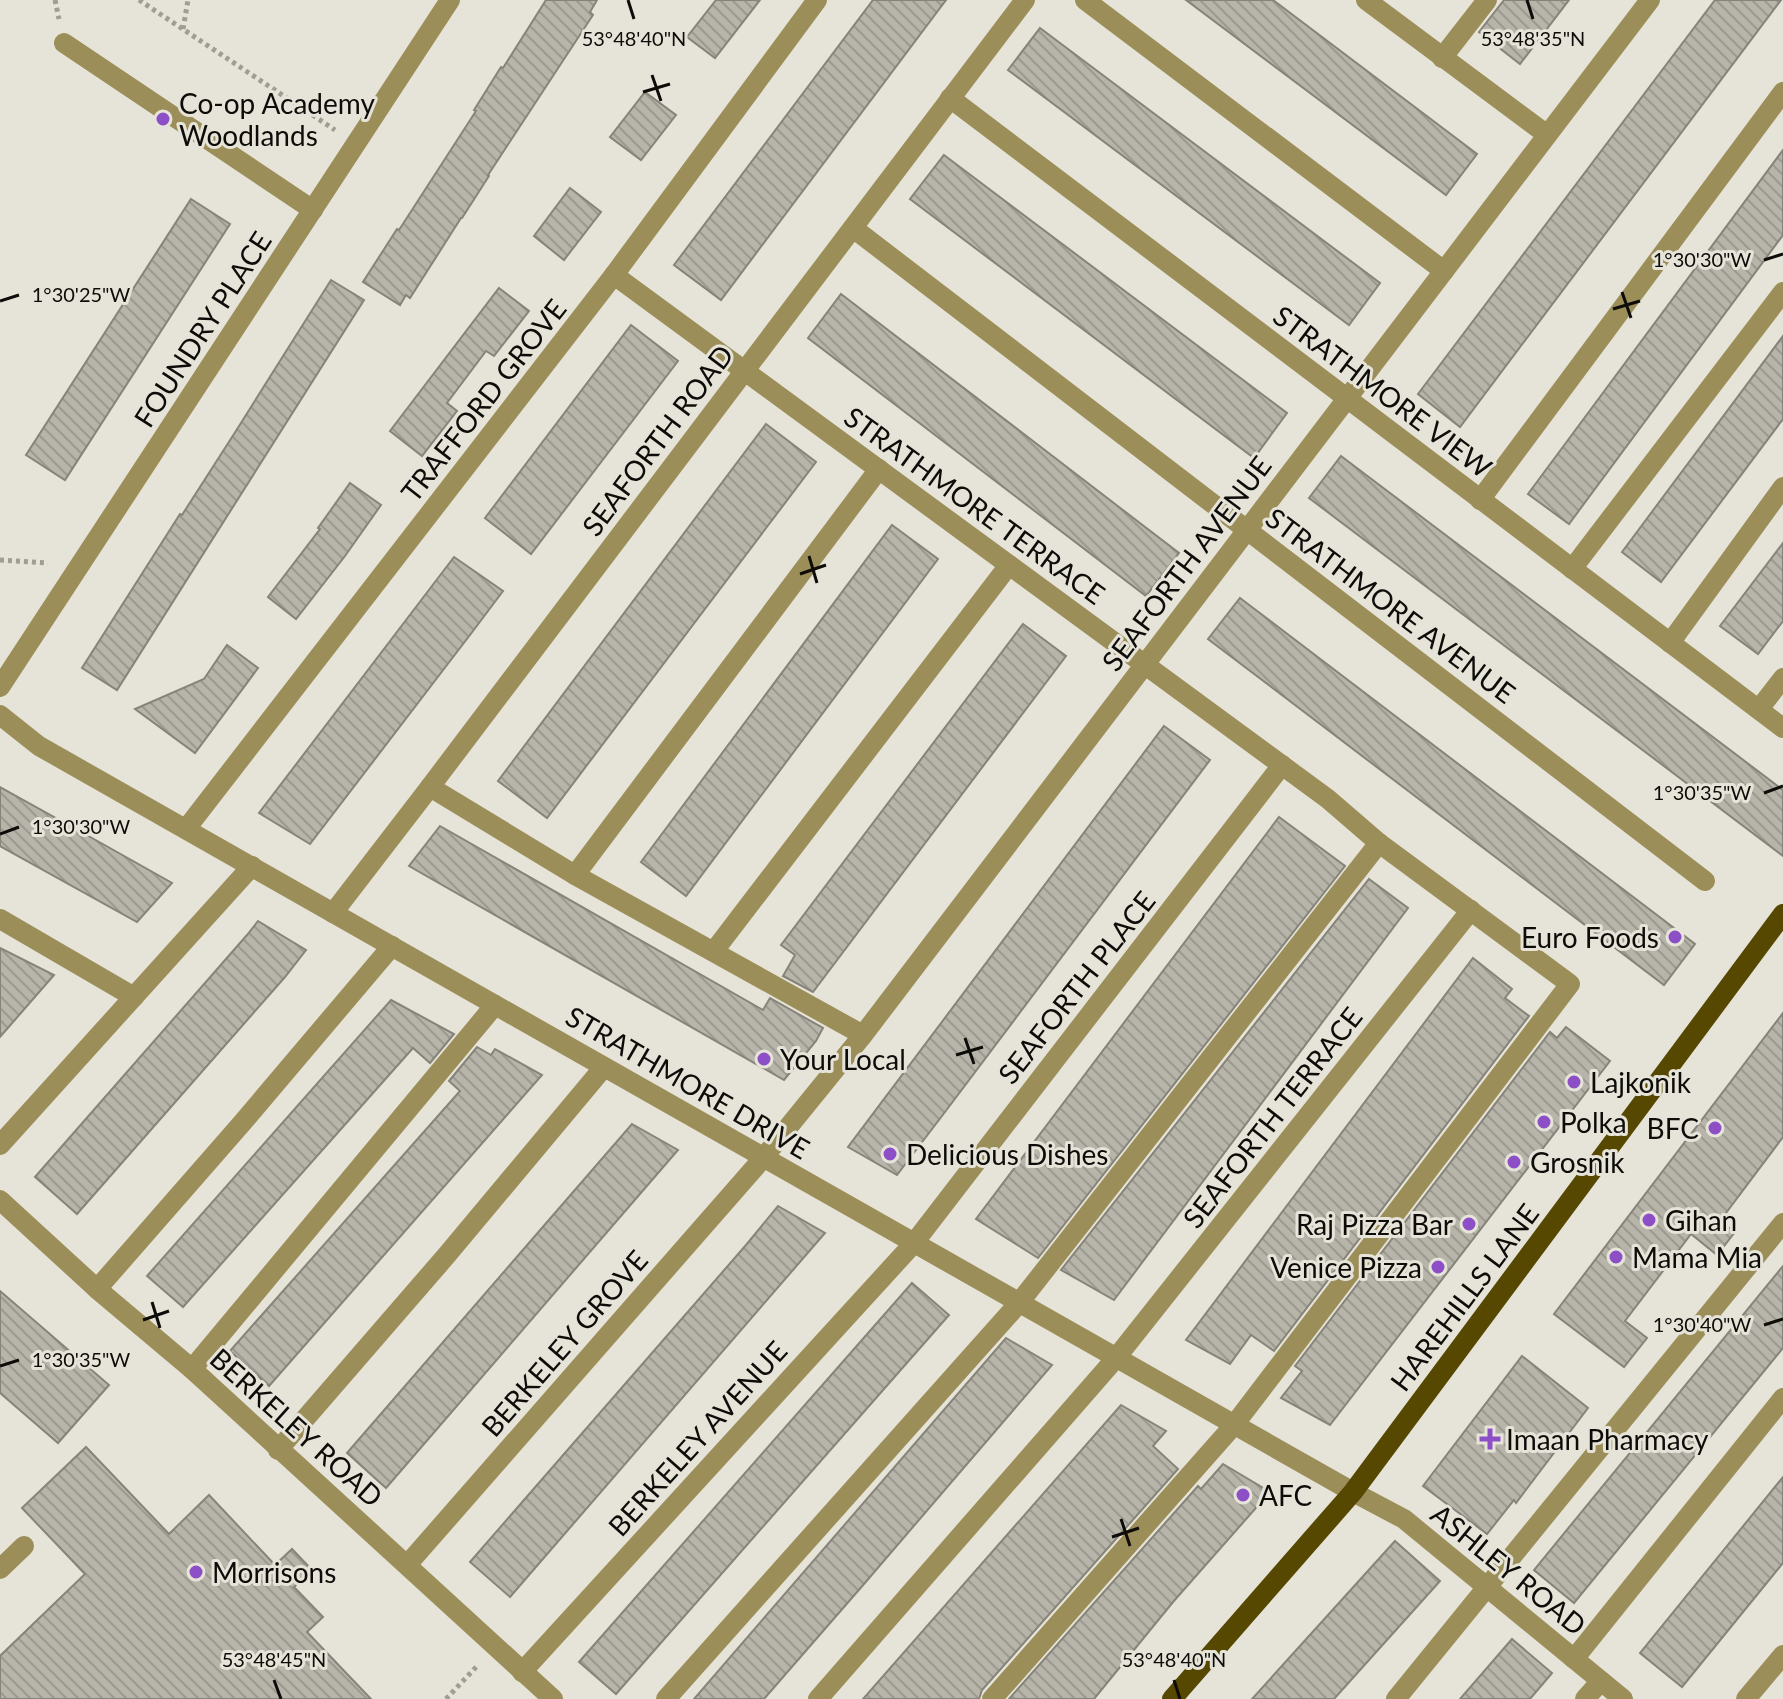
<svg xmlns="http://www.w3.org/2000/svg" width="1783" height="1699" viewBox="0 0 1783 1699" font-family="Lato,sans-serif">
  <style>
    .building { fill: url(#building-back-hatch); stroke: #868379; stroke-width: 2 }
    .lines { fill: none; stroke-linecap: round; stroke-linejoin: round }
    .path { stroke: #9f9d94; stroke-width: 5; stroke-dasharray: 4 4; stroke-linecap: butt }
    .minor { stroke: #9b8e59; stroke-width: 20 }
    .major { stroke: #574801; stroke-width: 20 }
    .ticks { fill: none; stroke: #0d0c09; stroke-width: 3 }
    .poi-dot { fill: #8d4fc5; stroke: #e6e3d8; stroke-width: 3 }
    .labels { text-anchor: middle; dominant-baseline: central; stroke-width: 6; stroke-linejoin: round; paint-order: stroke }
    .poi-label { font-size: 28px; fill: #0d0c09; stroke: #e6e3d8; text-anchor: start }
    .street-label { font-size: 28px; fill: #0d0c09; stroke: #e6e3d8 }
    .ticks-label { font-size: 20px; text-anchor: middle; fill: #0d0c09; stroke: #e6e3d8; stroke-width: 6; stroke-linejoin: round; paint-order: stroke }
  </style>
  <defs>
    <pattern id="building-back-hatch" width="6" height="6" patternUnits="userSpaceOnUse" patternTransform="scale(2)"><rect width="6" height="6" fill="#b7b4a9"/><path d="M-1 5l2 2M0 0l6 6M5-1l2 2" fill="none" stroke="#9c9a90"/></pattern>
  </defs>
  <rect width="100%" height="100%" fill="#e6e3d8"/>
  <g class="building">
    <path d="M546 0H597L590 12 593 15 488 175 489 176 462 218H461L410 298 406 295 400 305 363 282 397 229 399 230 476 111 474 110 501 67 503 68Z"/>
    <path d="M716 0H760L715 58 687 37Z"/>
    <path d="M873 0H946L721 300 674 265Z"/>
    <path d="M1186 0H1273L1477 154 1446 195Z"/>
    <path d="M1504 0H1569L1520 64 1479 32Z"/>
    <path d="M1715 0H1781L1460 427 1418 394Z"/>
    <path d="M1040 28 1380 283 1349 325 1008 70Z"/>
    <path d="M645 92 676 115 641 160 610 137Z"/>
    <path d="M1783 150V235L1569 524 1528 494Z"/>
    <path d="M944 155 1287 413 1254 458 910 199Z"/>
    <path d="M570 188 601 212 564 260 534 236Z"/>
    <path d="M191 199 230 224 65 480 26 455Z"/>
    <path d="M331 280 364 300 117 690 82 668 180 514 182 515 234 434Z"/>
    <path d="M499 288 529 311 494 356 486 351 447 403 457 411 422 456 390 431Z"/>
    <path d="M841 294 1179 553 1146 596 808 338Z"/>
    <path d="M631 325 678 361 531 554 485 518Z"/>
    <path d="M1783 336V419L1661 582 1622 552Z"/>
    <path d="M766 424 816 462 547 818 498 781Z"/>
    <path d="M1341 456 1783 790V856L1309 498Z"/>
    <path d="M350 483 381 505 345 556 296 619 268 597 320 529 318 528Z"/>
    <path d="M892 525 938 559 686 896 641 862Z"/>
    <path d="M1783 543V621L1758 654 1720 626Z"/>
    <path d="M454 557 503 591 473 631 310 844 259 813Z"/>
    <path d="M1240 598 1695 944 1664 985 1208 639Z"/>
    <path d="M1023 624 1066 656 813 992 783 976 795 955 781 945Z"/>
    <path d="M227 645 258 668 195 753 135 709 204 679Z"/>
    <path d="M1164 726 1210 760 945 1112 897 1175 848 1147Z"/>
    <path d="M0 787 101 843 172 883 137 922 0 846Z"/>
    <path d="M1279 817 1345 866 1038 1258 976 1219Z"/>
    <path d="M440 826 763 1010 770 998 823 1028 816 1041 784 1080 409 866Z"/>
    <path d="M1369 879 1408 908 1114 1300 1061 1270Z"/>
    <path d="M258 921 306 950 285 977 77 1214 35 1177 247 935Z"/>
    <path d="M0 948 54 975 0 1037Z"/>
    <path d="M1473 958 1512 989 1505 998 1529 1016 1274 1351 1251 1335 1230 1364 1186 1340Z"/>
    <path d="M391 1000 454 1034 430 1063 413 1048 183 1307 147 1276Z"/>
    <path d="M1783 1013V1137L1720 1221 1735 1232 1717 1255 1691 1234 1625 1321 1647 1338 1624 1367 1554 1314Z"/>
    <path d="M1566 1027 1610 1061 1330 1425 1281 1398 1302 1371 1295 1366 1550 1032 1557 1038Z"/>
    <path d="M477 1047 491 1055 495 1049 542 1075 269 1386 230 1351 460 1091 449 1081Z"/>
    <path d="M632 1124 678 1150 386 1488 347 1453Z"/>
    <path d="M778 1206 825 1233 510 1597 470 1562 746 1245Z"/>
    <path d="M1783 1266V1348L1574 1603 1534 1570Z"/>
    <path d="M912 1283 949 1315 616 1694 579 1662Z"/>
    <path d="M0 1291 109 1385 58 1443 0 1393Z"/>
    <path d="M1006 1338 1052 1365 864 1584 764 1699H694Z"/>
    <path d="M1522 1356 1588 1408 1516 1503 1514 1500 1487 1534 1423 1486Z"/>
    <path d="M1121 1405 1166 1431 1153 1446 1178 1469 982 1690 979 1699H863Z"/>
    <path d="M86 1447 169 1534 209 1495 275 1565 292 1549 312 1570 294 1587 323 1617 307 1632 371 1699H0V1656L85 1574 22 1508Z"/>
    <path d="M1223 1464 1270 1492 1173 1602 1094 1699H1009L1198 1486 1201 1489Z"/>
    <path d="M1783 1477V1563L1682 1687 1640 1653Z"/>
    <path d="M1395 1541 1440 1581 1334 1699H1252Z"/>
    <path d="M1512 1639 1552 1673 1530 1699H1460Z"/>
  </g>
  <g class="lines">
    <g class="path">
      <path d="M55 0 59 19"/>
      <path d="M139 0 335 130"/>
      <path d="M183 29 188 0"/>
      <path d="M0 560 48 563"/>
      <path d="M446 1699 478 1665"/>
    </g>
    <g class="minor">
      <path d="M1085 0 1444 271"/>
      <path d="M1366 0 1546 134"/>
      <path d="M64 43 313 210"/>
      <path d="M1442 58 1487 0"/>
      <path d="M950 98 1783 728"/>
      <path d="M853 228 1705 881"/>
      <path d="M614 275 1328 799 1379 843 1570 984 1234 1425 992 1699"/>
      <path d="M1480 500 1783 92"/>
      <path d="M1572 569 1783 292"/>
      <path d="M1670 643 1783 487"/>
      <path d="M0 687 450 0"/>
      <path d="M1759 709 1783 678"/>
      <path d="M0 715 39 746 1353 1492 1404 1519 1623 1699"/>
      <path d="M430 787 575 875 863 1035"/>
      <path d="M186 829 614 275 817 0"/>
      <path d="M575 875 879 469"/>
      <path d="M333 913 430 787 1025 0"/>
      <path d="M0 919 134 997"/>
      <path d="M714 951 1009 565"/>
      <path d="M0 1145 252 866"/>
      <path d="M0 1200 97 1289 192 1369 553 1699"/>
      <path d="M97 1289 243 1122 392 946"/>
      <path d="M192 1369 495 1005"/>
      <path d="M278 1450 446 1256 604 1067"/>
      <path d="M407 1565 764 1157 863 1035 1650 0"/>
      <path d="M0 1569 24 1546"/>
      <path d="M1574 1659 1783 1398"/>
      <path d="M522 1672 914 1243 1282 765"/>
      <path d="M666 1699 1019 1303 1379 843"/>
      <path d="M818 1699 1116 1358 1471 910"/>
      <path d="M1396 1699 1783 1223"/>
      <path d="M1585 1699 1601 1681"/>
      <path d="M1746 1699 1783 1655"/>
    </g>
    <path class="major" d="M1172 1699 1353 1492 1783 914"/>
  </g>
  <path class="ticks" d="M628 0 634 19M1527 0 1533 19M652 75 661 101M643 92 670 84M1764 260 1783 254M1622 292 1631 318M0 301 19 295M1613 309 1640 301M809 556 817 583M800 574 826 565M1764 793 1783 786M0 834 19 827M965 1038 974 1064M956 1055 983 1047M152 1302 160 1328M143 1320 169 1311M1764 1325 1783 1319M0 1366 19 1360M1121 1519 1130 1546M1112 1537 1139 1528M274 1680 281 1699M1174 1680 1180 1699"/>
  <g class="poi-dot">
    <circle cx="163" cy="119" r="8"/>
    <circle cx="1675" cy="937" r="8"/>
    <circle cx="764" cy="1059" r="8"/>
    <circle cx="1574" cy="1082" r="8"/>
    <circle cx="1544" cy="1122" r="8"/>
    <circle cx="1715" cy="1128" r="8"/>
    <circle cx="890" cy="1154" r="8"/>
    <circle cx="1514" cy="1162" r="8"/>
    <circle cx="1649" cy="1220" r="8"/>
    <circle cx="1469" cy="1224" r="8"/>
    <circle cx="1616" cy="1257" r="8"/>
    <circle cx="1438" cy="1267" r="8"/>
    <path d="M1486 1427h8v8h8v8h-8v8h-8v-8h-8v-8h8z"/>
    <circle cx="1243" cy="1495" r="8"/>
    <circle cx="196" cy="1572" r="8"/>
  </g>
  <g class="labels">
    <g class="poi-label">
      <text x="179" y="103">Co-op Academy<tspan x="179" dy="32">Woodlands</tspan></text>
      <text x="1659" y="937" text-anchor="end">Euro Foods</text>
      <text x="780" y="1059">Your Local</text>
      <text x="1590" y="1082">Lajkonik</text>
      <text x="1560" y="1122">Polka</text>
      <text x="1699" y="1128" text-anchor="end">BFC</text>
      <text x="906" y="1154">Delicious Dishes</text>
      <text x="1530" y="1162">Grosnik</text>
      <text x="1665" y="1220">Gihan</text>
      <text x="1453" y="1224" text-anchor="end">Raj Pizza Bar</text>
      <text x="1632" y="1257">Mama Mia</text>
      <text x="1422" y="1267" text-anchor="end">Venice Pizza</text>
      <text x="1506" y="1439">Imaan Pharmacy</text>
      <text x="1259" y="1495">AFC</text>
      <text x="212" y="1572">Morrisons</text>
    </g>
    <g class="street-label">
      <text transform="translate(202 329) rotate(-57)">FOUNDRY PLACE</text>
      <text transform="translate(1383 391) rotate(37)">STRATHMORE VIEW</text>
      <text transform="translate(483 400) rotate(-52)">TRAFFORD GROVE</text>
      <text transform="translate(657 440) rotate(-53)">SEAFORTH ROAD</text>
      <text transform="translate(975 505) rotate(36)">STRATHMORE TERRACE</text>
      <text transform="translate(1186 563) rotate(-53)">SEAFORTH AVENUE</text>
      <text transform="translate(1391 605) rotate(37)">STRATHMORE AVENUE</text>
      <text transform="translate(1076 987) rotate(-52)">SEAFORTH PLACE</text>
      <text transform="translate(688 1082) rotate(30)">STRATHMORE DRIVE</text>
      <text transform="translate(1272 1117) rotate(-52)">SEAFORTH TERRACE</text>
      <text transform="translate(1464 1297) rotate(-53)">HAREHILLS LANE</text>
      <text transform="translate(564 1343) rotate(-49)">BERKELEY GROVE</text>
      <text transform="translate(297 1427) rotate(42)">BERKELEY ROAD</text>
      <text transform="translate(697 1438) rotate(-48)">BERKELEY AVENUE</text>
      <text transform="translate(1509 1569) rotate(39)">ASHLEY ROAD</text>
    </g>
  </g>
  <g class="ticks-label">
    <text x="634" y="46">53°48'40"N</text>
    <text x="1533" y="46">53°48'35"N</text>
    <text x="1702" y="267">1°30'30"W</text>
    <text x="81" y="302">1°30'25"W</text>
    <text x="1702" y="800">1°30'35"W</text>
    <text x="81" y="834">1°30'30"W</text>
    <text x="1702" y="1332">1°30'40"W</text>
    <text x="81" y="1367">1°30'35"W</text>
    <text x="274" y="1667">53°48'45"N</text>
    <text x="1174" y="1667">53°48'40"N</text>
  </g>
</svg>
